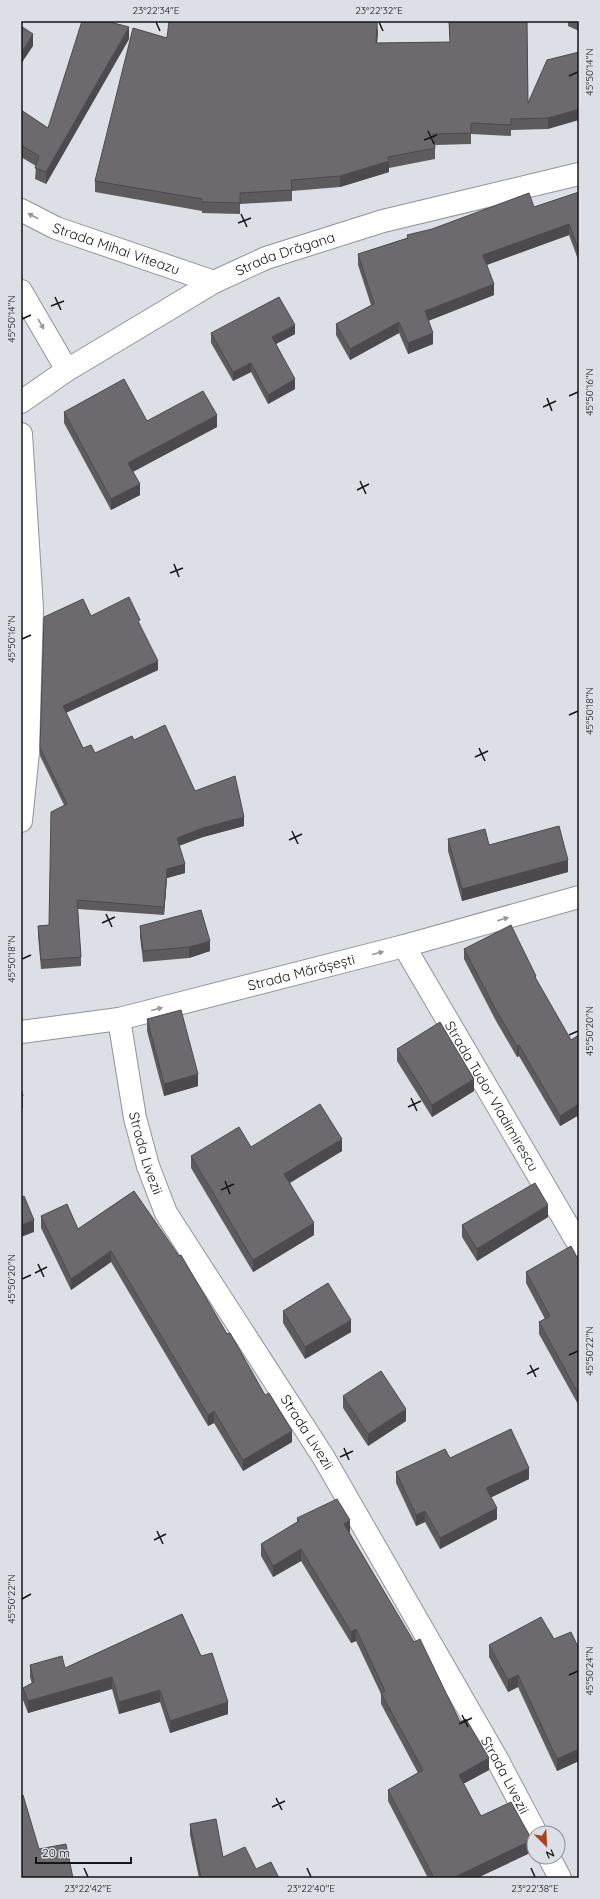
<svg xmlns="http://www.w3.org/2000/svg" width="600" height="1899" viewBox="0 0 600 1899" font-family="Quicksand,sans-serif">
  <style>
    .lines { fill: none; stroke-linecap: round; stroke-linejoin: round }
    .minor-casing { stroke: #919399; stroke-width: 24 }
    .minor { stroke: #fff; stroke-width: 22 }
    .wall { fill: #5e5b5f }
    .shaded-wall { fill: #4c4a4e }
    .building { fill: #6d6a6f; stroke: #4c4a4e }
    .oneway { fill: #959697 }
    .ticks { fill: none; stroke: #141517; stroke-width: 1.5 }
    .labels { text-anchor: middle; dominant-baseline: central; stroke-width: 3; stroke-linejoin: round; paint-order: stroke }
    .street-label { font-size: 14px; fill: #141517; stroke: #dddfe6 }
    .neatline { fill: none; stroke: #141517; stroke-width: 1.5 }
    .ticks-label { font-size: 10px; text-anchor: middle; fill: #141517 }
  </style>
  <rect width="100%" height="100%" fill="#dddfe6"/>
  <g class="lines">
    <defs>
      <g id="minor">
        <path id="s1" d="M21 210 56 228 214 282"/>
        <path d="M21 291 67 370"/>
        <path id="s2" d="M21 402 67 370 214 282 266 258 383 221 579 174"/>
        <path d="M21 434 32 608 28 752 21 821"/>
        <path id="s3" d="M404 946 579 1245"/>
        <path id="s4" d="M119 1019 135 1118 148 1166 166 1213 324 1458 497 1759 536 1833"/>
        <path id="s5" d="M21 1032 119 1019 404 946 579 897"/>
        <path d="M549 1857 560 1878"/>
      </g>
    </defs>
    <use href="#minor" class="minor-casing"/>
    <use href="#minor" class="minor"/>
  </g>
  <g class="wall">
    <path d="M449 21H527L528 103 579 52 548 129 511 130V136L471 134V144L435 145V159L389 168V172L340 187 292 191V201L240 204V214L202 213V211L95 192V181L167 38 378 32 377 43 450 42Z"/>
    <path d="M568 21H579V31L568 26Z"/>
    <path d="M129 39 46 184 35 179 36 166 21 157V110L48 128Z"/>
    <path d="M579 192V262L569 235 487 265 494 295 428 321 433 344 408 354 399 333 350 360 336 335V324L371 305 358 265V254L407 238V235L534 207Z"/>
    <path d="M211 333 295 334 276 344 295 389 268 404 251 372 233 381 211 343Z"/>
    <path d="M64 412 147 421 217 427 133 472 140 495 111 510 64 423Z"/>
    <path d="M91 616 140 626 158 670 66 713 83 748 95 753 134 740 195 791 244 826 203 837 179 846 185 873 167 878 164 915 78 909 81 957V966L41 969 38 935V926L49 925 64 805 40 756V748Z"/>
    <path d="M448 839 568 872 462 901 448 851Z"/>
    <path d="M140 926 210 951 189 958 143 962 140 937Z"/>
    <path d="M464 949 536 979 571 1040 579 1035V1115L560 1126 519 1056 517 1057 496 1021 464 959Z"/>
    <path d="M147 1019 198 1086 164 1096 147 1031Z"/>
    <path d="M397 1049 474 1091 432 1117 397 1061Z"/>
    <path d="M21 1087 23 1096V1108H21Z"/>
    <path d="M251 1147 342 1151 290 1183 314 1235 253 1272 191 1168V1156Z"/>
    <path d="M134 1191 227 1334 292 1442 243 1471 214 1423 208 1426 111 1262 71 1290 41 1228V1216L78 1229Z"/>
    <path d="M548 1217 477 1261 462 1237V1225Z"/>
    <path d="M579 1261V1406L539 1334V1322L545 1319 526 1283V1272Z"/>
    <path d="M283 1311 351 1332 305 1359 283 1323Z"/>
    <path d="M343 1396 406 1421 368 1446 343 1408Z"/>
    <path d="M450 1458 529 1479 491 1497 497 1519 440 1549 425 1522 416 1526 396 1483V1472Z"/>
    <path d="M297 1518 350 1532H349L460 1722 489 1770 463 1784 481 1816 532 1852 477 1878H428L388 1801V1790L418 1773 381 1704V1694L356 1641 351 1643 301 1561 273 1577 261 1556V1544L297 1522Z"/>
    <path d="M182 1614 228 1714 170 1733 160 1702 119 1714 112 1689 28 1713 23 1700V1688L32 1684 30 1677V1665L65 1668Z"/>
    <path d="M554 1639 579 1649V1761L557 1771 518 1687 508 1692 489 1657V1645Z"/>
    <path d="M190 1824 223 1857 279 1878H199L190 1835Z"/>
  </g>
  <g class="shaded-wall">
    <path d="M378 21V32L376 55V43Z"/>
    <path d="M129 27V39L46 184V172Z"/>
    <path d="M33 34V46L21 64V53Z"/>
    <path d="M579 109V120L548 129V118Z"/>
    <path d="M389 161V172L340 187V176Z"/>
    <path d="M569 224V235L483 266V255Z"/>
    <path d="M494 284V295L425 322V311Z"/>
    <path d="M399 322V333L350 360V349Z"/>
    <path d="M295 325V334L272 346V337Z"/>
    <path d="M433 333V344L408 354V343Z"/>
    <path d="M251 363V372L233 381V372Z"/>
    <path d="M295 379V389L268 404V395Z"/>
    <path d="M217 415V427L128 474V463Z"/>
    <path d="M140 484V495L111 510V499Z"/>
    <path d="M158 661V670L63 714V706Z"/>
    <path d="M244 817V826L203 837 177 846V838L203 828Z"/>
    <path d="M568 860V872L462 901V889Z"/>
    <path d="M185 864V873L167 878 164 915V907L167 869Z"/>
    <path d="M210 941V951L189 958V947Z"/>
    <path d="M519 1045V1056L517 1057V1046Z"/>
    <path d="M198 1074V1086L164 1096V1084Z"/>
    <path d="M474 1079V1091L432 1117V1105Z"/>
    <path d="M579 1104V1115L560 1126V1116Z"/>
    <path d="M342 1139V1151L284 1186V1174Z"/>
    <path d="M548 1205V1217L477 1261V1249Z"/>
    <path d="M34 1220V1232L21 1237V1225Z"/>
    <path d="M314 1223V1235L253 1272V1260Z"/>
    <path d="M111 1251V1262L71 1290V1279Z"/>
    <path d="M351 1320V1332L305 1359V1347Z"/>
    <path d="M406 1409V1421L368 1446V1434Z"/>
    <path d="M214 1411V1423L208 1426V1415Z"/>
    <path d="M292 1431V1442L243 1471V1460Z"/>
    <path d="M529 1468V1479L486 1500V1488Z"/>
    <path d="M497 1508V1519L440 1549V1538Z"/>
    <path d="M425 1511V1522L416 1526V1515Z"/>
    <path d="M350 1520V1532L344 1535V1524Z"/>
    <path d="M301 1549V1561L273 1577V1566Z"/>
    <path d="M356 1629V1641L351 1643V1632Z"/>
    <path d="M518 1675V1687L508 1692V1680Z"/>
    <path d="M112 1677V1689L28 1713V1701Z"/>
    <path d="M160 1690V1702L119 1714V1702Z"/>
    <path d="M228 1702V1714L170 1733V1721Z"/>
    <path d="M579 1749V1761L557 1771V1759Z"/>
    <path d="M489 1758V1770L459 1786V1775Z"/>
    <path d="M532 1840V1852L477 1878H453Z"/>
  </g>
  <g class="building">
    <path d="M82 21H106L129 27 46 172 35 168 39 156 21 145V110L48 128Z"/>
    <path d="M169 21H377L376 43 450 42 449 21H527L528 103 547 60 579 52V109L548 118 511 119V125L471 123V133L433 134 435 148 388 157 389 161 340 176 291 180 292 190 240 193V203L202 202V199L95 181 133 28 167 38Z"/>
    <path d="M21 26 33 34 21 53Z"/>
    <path d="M579 192V251L569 224 483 255 494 284 425 311 433 333 408 343 399 322 350 349 336 324 374 304 358 254 408 238 407 235 432 229 529 193 534 207Z"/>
    <path d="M279 297 295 325 272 337 295 379 268 395 251 363 233 372 211 333Z"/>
    <path d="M124 379 147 421 203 391 217 415 128 463 140 484 111 499 64 412Z"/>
    <path d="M129 597 140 620 138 621 158 661 63 706 83 748 91 745 95 753 132 736 134 740 165 725 195 791 235 776 244 817 203 828 177 838 185 864 167 869 164 907 77 900 81 957 41 960 38 926 49 925 51 812 67 804 40 748 44 617 83 599 91 616Z"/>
    <path d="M559 826 568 860 462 889 448 839 485 829 489 845Z"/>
    <path d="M201 910 210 941 189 947 143 951 140 926Z"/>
    <path d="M511 925 536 976 535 977 571 1040 579 1035V1104L560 1116 519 1045 517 1046 496 1010 464 949Z"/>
    <path d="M181 1010 198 1074 164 1084 147 1019Z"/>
    <path d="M440 1022 474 1079 432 1105 397 1049Z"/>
    <path d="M21 1087 23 1096H21Z"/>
    <path d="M320 1104 342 1139 284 1174 314 1223 253 1260 191 1156 239 1127 251 1147Z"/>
    <path d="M535 1183 548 1205 477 1249 462 1225Z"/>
    <path d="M134 1191 179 1256 181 1255 227 1334 230 1333 265 1395 269 1393 292 1431 243 1460 214 1411 208 1415 111 1251 71 1279 41 1216 67 1204 78 1229Z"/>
    <path d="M24 1196 34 1220 21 1225V1198Z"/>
    <path d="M571 1246 579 1261V1395L539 1322 550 1316 526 1272Z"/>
    <path d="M328 1283 351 1320 305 1347 283 1311Z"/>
    <path d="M381 1371 406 1409 368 1434 343 1396Z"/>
    <path d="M511 1429 529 1468 486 1488 497 1508 440 1538 425 1511 416 1515 396 1472 445 1449 450 1458Z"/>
    <path d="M337 1499 350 1520 344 1524 414 1642 420 1639 460 1722 466 1719 489 1758 459 1775 481 1816 511 1802 532 1840 453 1878H434L388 1790 423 1770 381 1693 385 1691 356 1629 351 1632 301 1549 273 1566 261 1544 299 1521 297 1518Z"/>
    <path d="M182 1614 201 1656 212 1653 228 1702 170 1721 160 1690 119 1702 112 1677 28 1701 23 1688 34 1682 30 1665 62 1656 65 1668Z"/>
    <path d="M541 1617 554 1639 571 1632 579 1649V1749L557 1759 518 1675 508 1680 489 1645Z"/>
    <path d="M23 1795 39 1849 66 1844 73 1878H21V1796Z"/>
    <path d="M216 1819 223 1857 245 1847 256 1869 271 1862 279 1878H201L190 1824Z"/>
  </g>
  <defs><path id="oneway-solid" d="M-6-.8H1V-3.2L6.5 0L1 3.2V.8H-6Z"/></defs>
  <g class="oneway">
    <use href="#oneway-solid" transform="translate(33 216) rotate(-153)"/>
    <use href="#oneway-solid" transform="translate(41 324) rotate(60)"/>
    <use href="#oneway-solid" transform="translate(503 919) rotate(-16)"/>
    <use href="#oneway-solid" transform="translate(378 953) rotate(-14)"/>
    <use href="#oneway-solid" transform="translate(157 1009) rotate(-14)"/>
  </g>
  <path class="ticks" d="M156 22 160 31M379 22 383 31M569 76 578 72M428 131 434 144M424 140 437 135M241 214 247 227M238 223 251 218M55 297 61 310M51 306 64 301M22 319 31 315M569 396 578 392M547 398 552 411M543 407 556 401M360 481 366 494M357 490 369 484M174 564 179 577M170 573 183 568M22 639 31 635M569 715 578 711M479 748 485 761M475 757 488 751M292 831 298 844M289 840 302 834M106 914 112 927M102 923 115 917M22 959 31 955M569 1035 578 1031M411 1098 417 1111M408 1107 421 1101M225 1181 230 1194M221 1190 234 1184M38 1264 44 1277M35 1273 47 1267M22 1279 31 1275M569 1355 578 1351M530 1365 536 1377M527 1374 539 1368M344 1448 349 1460M340 1457 353 1451M157 1531 163 1544M154 1540 166 1534M22 1599 31 1594M569 1675 578 1671M462 1715 468 1727M459 1724 472 1718M276 1798 282 1810M272 1807 285 1801M84 1868 88 1877M307 1868 311 1877M531 1868 535 1877"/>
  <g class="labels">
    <g class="street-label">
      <text stroke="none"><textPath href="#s1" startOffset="103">Strada Mihai Viteazu</textPath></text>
      <text stroke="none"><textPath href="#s2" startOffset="304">Strada Drăgana</textPath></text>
      <text stroke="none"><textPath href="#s5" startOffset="287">Strada Mărășești</textPath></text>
      <text stroke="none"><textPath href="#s3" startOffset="174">Strada Tudor Vladimirescu</textPath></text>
      <text stroke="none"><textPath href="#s4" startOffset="137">Strada Livezii</textPath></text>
      <text stroke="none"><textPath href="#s4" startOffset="461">Strada Livezii</textPath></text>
      <text stroke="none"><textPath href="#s4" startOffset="857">Strada Livezii</textPath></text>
    </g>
  </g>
  <rect width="600" height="1899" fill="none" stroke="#dddfe6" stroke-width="44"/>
  <g transform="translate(546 1845) rotate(156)"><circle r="19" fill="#dddfe6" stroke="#8d8e93"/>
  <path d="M0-3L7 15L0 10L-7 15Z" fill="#aa431f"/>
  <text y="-6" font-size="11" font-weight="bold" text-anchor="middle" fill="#141517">N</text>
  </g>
  <path d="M36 1857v6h95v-6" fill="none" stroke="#141517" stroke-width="2"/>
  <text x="42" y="1857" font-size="12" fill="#141517" stroke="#dddfe6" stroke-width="3" paint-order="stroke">20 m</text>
  <rect x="22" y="22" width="556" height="1855" class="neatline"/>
  <g class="ticks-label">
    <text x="156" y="14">23°22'34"E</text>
    <text x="379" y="14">23°22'32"E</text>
    <text transform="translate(589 72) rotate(-90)" y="4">45°50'14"N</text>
    <text transform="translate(11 319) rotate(-90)" y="4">45°50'14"N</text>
    <text transform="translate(589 392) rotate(-90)" y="4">45°50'16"N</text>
    <text transform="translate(11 639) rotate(-90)" y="4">45°50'16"N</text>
    <text transform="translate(589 711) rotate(-90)" y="4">45°50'18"N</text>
    <text transform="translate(11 959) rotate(-90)" y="4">45°50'18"N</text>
    <text transform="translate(589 1031) rotate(-90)" y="4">45°50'20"N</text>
    <text transform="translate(11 1279) rotate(-90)" y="4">45°50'20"N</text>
    <text transform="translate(589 1351) rotate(-90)" y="4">45°50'22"N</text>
    <text transform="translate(11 1599) rotate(-90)" y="4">45°50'22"N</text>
    <text transform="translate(589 1671) rotate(-90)" y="4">45°50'24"N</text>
    <text x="88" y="1892">23°22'42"E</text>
    <text x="311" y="1892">23°22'40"E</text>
    <text x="535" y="1892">23°22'38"E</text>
  </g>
</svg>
